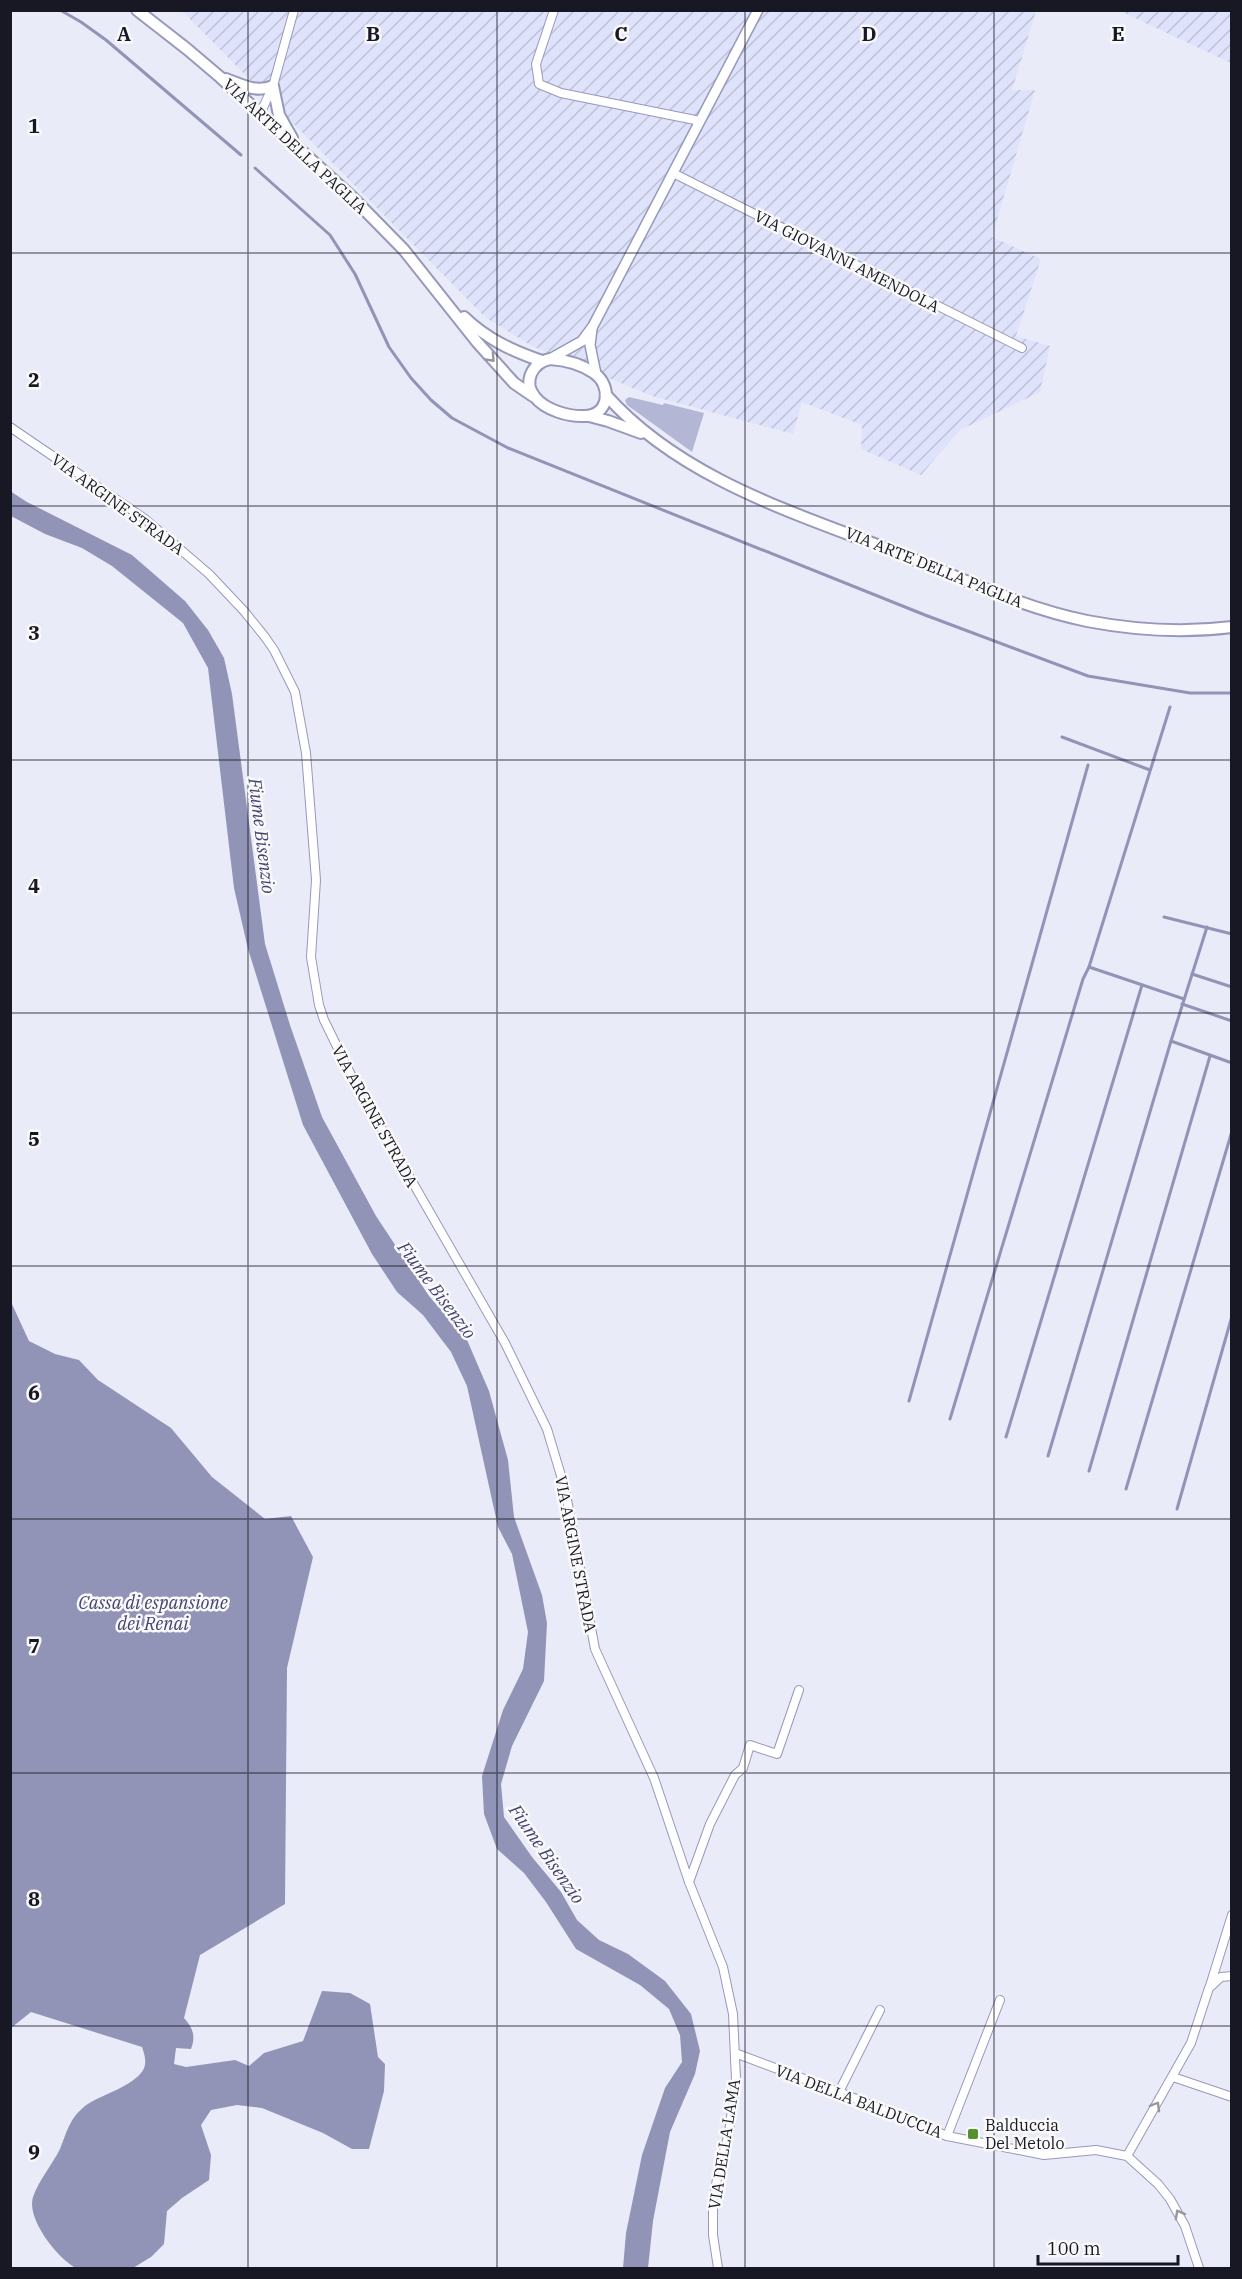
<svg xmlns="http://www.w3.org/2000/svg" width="1242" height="2279" viewBox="0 0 1242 2279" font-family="'IBM Plex Serif',serif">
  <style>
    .industrial { fill: url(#industrial-furrows) }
    .park { fill: #b4b6d6 }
    .water { fill: #9194b6 }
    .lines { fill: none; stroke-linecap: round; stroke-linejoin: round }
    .stream { stroke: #9194b6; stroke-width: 3 }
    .minor-casing { stroke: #9699ba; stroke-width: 10 }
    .tertiary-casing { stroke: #9699ba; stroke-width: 12 }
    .secondary-casing { stroke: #9699ba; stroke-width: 14 }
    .minor { stroke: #fff; stroke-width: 8 }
    .tertiary { stroke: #fff; stroke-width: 9 }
    .secondary { stroke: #fff; stroke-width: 10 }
    .oneway { stroke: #97979c }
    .grid { fill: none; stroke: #171824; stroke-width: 1.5; stroke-opacity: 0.55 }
    .poi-dot { fill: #558f2e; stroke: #f9f9f9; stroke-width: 2 }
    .labels { text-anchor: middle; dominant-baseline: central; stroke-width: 5; stroke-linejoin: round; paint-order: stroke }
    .street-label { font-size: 16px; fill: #171824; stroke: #f9f9f9 }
    .poi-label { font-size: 16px; fill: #171824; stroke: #f9f9f9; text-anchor: start }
    .water-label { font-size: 18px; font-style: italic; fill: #424373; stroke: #f9f9f9 }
    .grid-label { font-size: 20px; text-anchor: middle; font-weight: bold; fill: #171824; stroke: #f9f9f9; stroke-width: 5; stroke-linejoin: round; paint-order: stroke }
  </style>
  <defs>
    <pattern id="industrial-furrows" width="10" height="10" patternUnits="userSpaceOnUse" patternTransform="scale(1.5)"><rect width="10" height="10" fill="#dfe2fb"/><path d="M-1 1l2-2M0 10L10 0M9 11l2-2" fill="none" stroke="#bfc1d7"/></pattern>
  </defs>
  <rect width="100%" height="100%" fill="#eaebf9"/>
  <g class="industrial">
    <path d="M182 11H1036L1012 90H1035L992 237 1041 259 1016 336 1050 346 1040 392 960 430 921 475 861 449 862 425 802 402 793 434 652 396 532 346 486 318Z"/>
    <path d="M1120 11H1231V63Z"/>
  </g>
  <path class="park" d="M629 397 663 405 664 403 704 413 692 452 627 405 625 400Z"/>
  <g class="water">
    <path d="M10 491 27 502 132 555 185 601 208 630 224 658 232 694 265 944 290 1025 322 1117 376 1216 429 1296 467 1340 489 1391 508 1460 514 1517 542 1595 547 1623 544 1681 512 1746 501 1784 504 1817 532 1857 561 1892 577 1920 599 1940 628 1954 665 1981 691 2014 700 2051 695 2074 670 2132 653 2221 648 2268H623L626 2233 642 2155 665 2088 682 2062 680 2035 669 2009 640 1985 576 1949 546 1902 524 1873 497 1849 484 1814 482 1776 503 1710 523 1669 528 1632 512 1554 498 1527 467 1386 451 1352 423 1315 397 1292 372 1254 303 1125 248 949 234 888 208 668 183 623 112 566 82 548 45 534 11 516Z"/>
    <path d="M11 1302 29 1341 55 1354 79 1360 98 1380 171 1428 212 1477 265 1519 291 1516 313 1557 287 1668 285 1904 200 1955 184 2018C193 2028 196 2036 191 2049L176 2048 174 2064 186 2067 235 2060 249 2066 264 2053 303 2041 322 1991 350 1993 370 2004 378 2057 385 2064 384 2091 369 2149H352L323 2133 262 2108 237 2105 211 2110 201 2125 211 2155 209 2180 182 2198 167 2211 164 2244 151 2257 133 2268H76C58 2259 26 2219 33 2197 39 2180 52 2165 60 2149 67 2132 69 2119 85 2106 102 2094 127 2089 141 2073 148 2065 145 2056 142 2047L31 2012 11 2028Z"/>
  </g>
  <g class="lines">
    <g class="stream">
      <path d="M60 10 81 22 106 40 241 155"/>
      <path d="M255 168 330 235 355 274 389 347 411 378 431 400 452 418 508 448 925 615 1088 676 1190 693H1232"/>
      <path d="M1062 737 1150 770"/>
      <path d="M1164 917 1232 934"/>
      <path d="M1089 967 1184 999"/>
      <path d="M1192 974 1232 987"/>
      <path d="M1182 1004 1232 1021"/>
      <path d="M1171 1041 1232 1063"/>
      <path d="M909 1401 1088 765"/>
      <path d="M950 1419 1083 979 1089 967 1170 707"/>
      <path d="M1006 1437 1142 985"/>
      <path d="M1048 1456 1171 1041 1207 927"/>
      <path d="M1089 1471 1210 1056"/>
      <path d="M1126 1489 1232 1131"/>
      <path d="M1177 1509 1232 1316"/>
    </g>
    <defs>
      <g id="minor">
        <path d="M554 10 536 64 539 84 561 93 700 121"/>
        <path d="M260 114 273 86 294 10"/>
        <path d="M673 173 1022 348"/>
        <path d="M10 427 145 519 209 574 244 611 265 637 274 650 295 692 306 753 316 880 311 957 319 1005 324 1020 352 1077 505 1343 547 1429 565 1489 595 1649 654 1778 689 1882 723 1967 733 2014 736 2079 729 2133 718 2173 713 2203V2235L718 2268"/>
        <path d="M689 1882 710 1824 735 1775 743 1768 750 1745 777 1754 799 1690"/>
        <path d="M1210 1986 1232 1915"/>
        <path d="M735 2053 839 2092 947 2136 1044 2155 1096 2150 1127 2156 1158 2184 1170 2199 1185 2226 1199 2268"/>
        <path d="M1173 2077 1232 2097"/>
        <path d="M839 2092 880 2010"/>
        <path d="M947 2136 1000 2000"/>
        <path d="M1127 2156 1191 2043 1209 1988 1221 1977 1232 1976"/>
      </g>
      <g id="tertiary">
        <path d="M592 329 590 345 596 374"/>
        <path d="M550 359 582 341 593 326 758 10"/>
      </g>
      <g id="secondary">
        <path d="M137 10 187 49 220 77 352 197 404 250 477 342 514 383 533 396"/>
        <path d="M226 79C242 85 256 93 273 86L279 115 292 138"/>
        <path d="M464 317C487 339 512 351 542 361"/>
        <path d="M550 359C566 360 581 364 594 373 612 385 610 415 585 416 569 417 545 410 535 397 522 382 533 362 550 359Z"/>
        <path d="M606 395C683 481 799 514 903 555 963 579 1023 608 1087 621 1134 630 1184 633 1232 627"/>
        <path d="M589 416 608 421 641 433"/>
      </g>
    </defs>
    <use href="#minor" class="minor-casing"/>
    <use href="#tertiary" class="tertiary-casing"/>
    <use href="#secondary" class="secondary-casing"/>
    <use href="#minor" class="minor"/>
    <use href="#tertiary" class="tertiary"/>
    <use href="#secondary" class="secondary"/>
  </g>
  <defs><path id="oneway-chevron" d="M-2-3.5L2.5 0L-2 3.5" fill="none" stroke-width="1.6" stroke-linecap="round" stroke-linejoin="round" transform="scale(1.5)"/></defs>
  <g class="oneway">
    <use href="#oneway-chevron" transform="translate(491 358) rotate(47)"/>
    <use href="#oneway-chevron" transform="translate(1156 2106) rotate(-60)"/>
    <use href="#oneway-chevron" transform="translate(1179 2214) rotate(-119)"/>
  </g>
  <path class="grid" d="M248 10V2268M497 10V2268M745 10V2268M994 10V2268M10 253H1232M10 506H1232M10 760H1232M10 1013H1232M10 1266H1232M10 1519H1232M10 1773H1232M10 2026H1232"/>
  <rect class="poi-dot" x="967" y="2128" width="12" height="12" rx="3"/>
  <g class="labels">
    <g class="street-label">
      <text transform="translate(295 146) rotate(43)">VIA ARTE DELLA PAGLIA</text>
      <text transform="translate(847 261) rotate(27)">VIA GIOVANNI AMENDOLA</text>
      <text transform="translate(118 504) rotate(36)">VIA ARGINE STRADA</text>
      <text transform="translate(934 567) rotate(22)">VIA ARTE DELLA PAGLIA</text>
      <text transform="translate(375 1116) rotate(61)">VIA ARGINE STRADA</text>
      <text transform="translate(576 1554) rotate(79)">VIA ARGINE STRADA</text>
      <text transform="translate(859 2101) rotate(21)">VIA DELLA BALDUCCIA</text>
      <text transform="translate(724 2144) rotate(-81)">VIA DELLA LAMA</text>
    </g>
    <g class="poi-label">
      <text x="985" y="2125">Balduccia<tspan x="985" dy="18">Del Metolo</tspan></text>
    </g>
    <g class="water-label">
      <text transform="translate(262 836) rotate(83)">Fiume Bisenzio</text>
      <text transform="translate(437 1290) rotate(53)">Fiume Bisenzio</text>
      <text x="153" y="1602">Cassa di espansione<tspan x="153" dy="21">dei Renai</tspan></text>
      <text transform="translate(547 1854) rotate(55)">Fiume Bisenzio</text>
    </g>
  </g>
  <g class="grid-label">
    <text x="124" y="41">A</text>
    <text x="373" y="41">B</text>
    <text x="621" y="41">C</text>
    <text x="869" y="41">D</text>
    <text x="1118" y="41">E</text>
    <text x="34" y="133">1</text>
    <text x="34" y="387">2</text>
    <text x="34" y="640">3</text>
    <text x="34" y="893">4</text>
    <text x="34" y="1146">5</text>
    <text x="34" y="1400">6</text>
    <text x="34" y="1653">7</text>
    <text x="34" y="1906">8</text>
    <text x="34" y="2159">9</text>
  </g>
  <rect width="1242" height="2279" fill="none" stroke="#171824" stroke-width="24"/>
  <path d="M1038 2255v9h140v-9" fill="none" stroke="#171824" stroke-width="3"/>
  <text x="1047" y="2255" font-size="18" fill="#171824" stroke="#f9f9f9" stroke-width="4.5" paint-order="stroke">100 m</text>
</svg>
